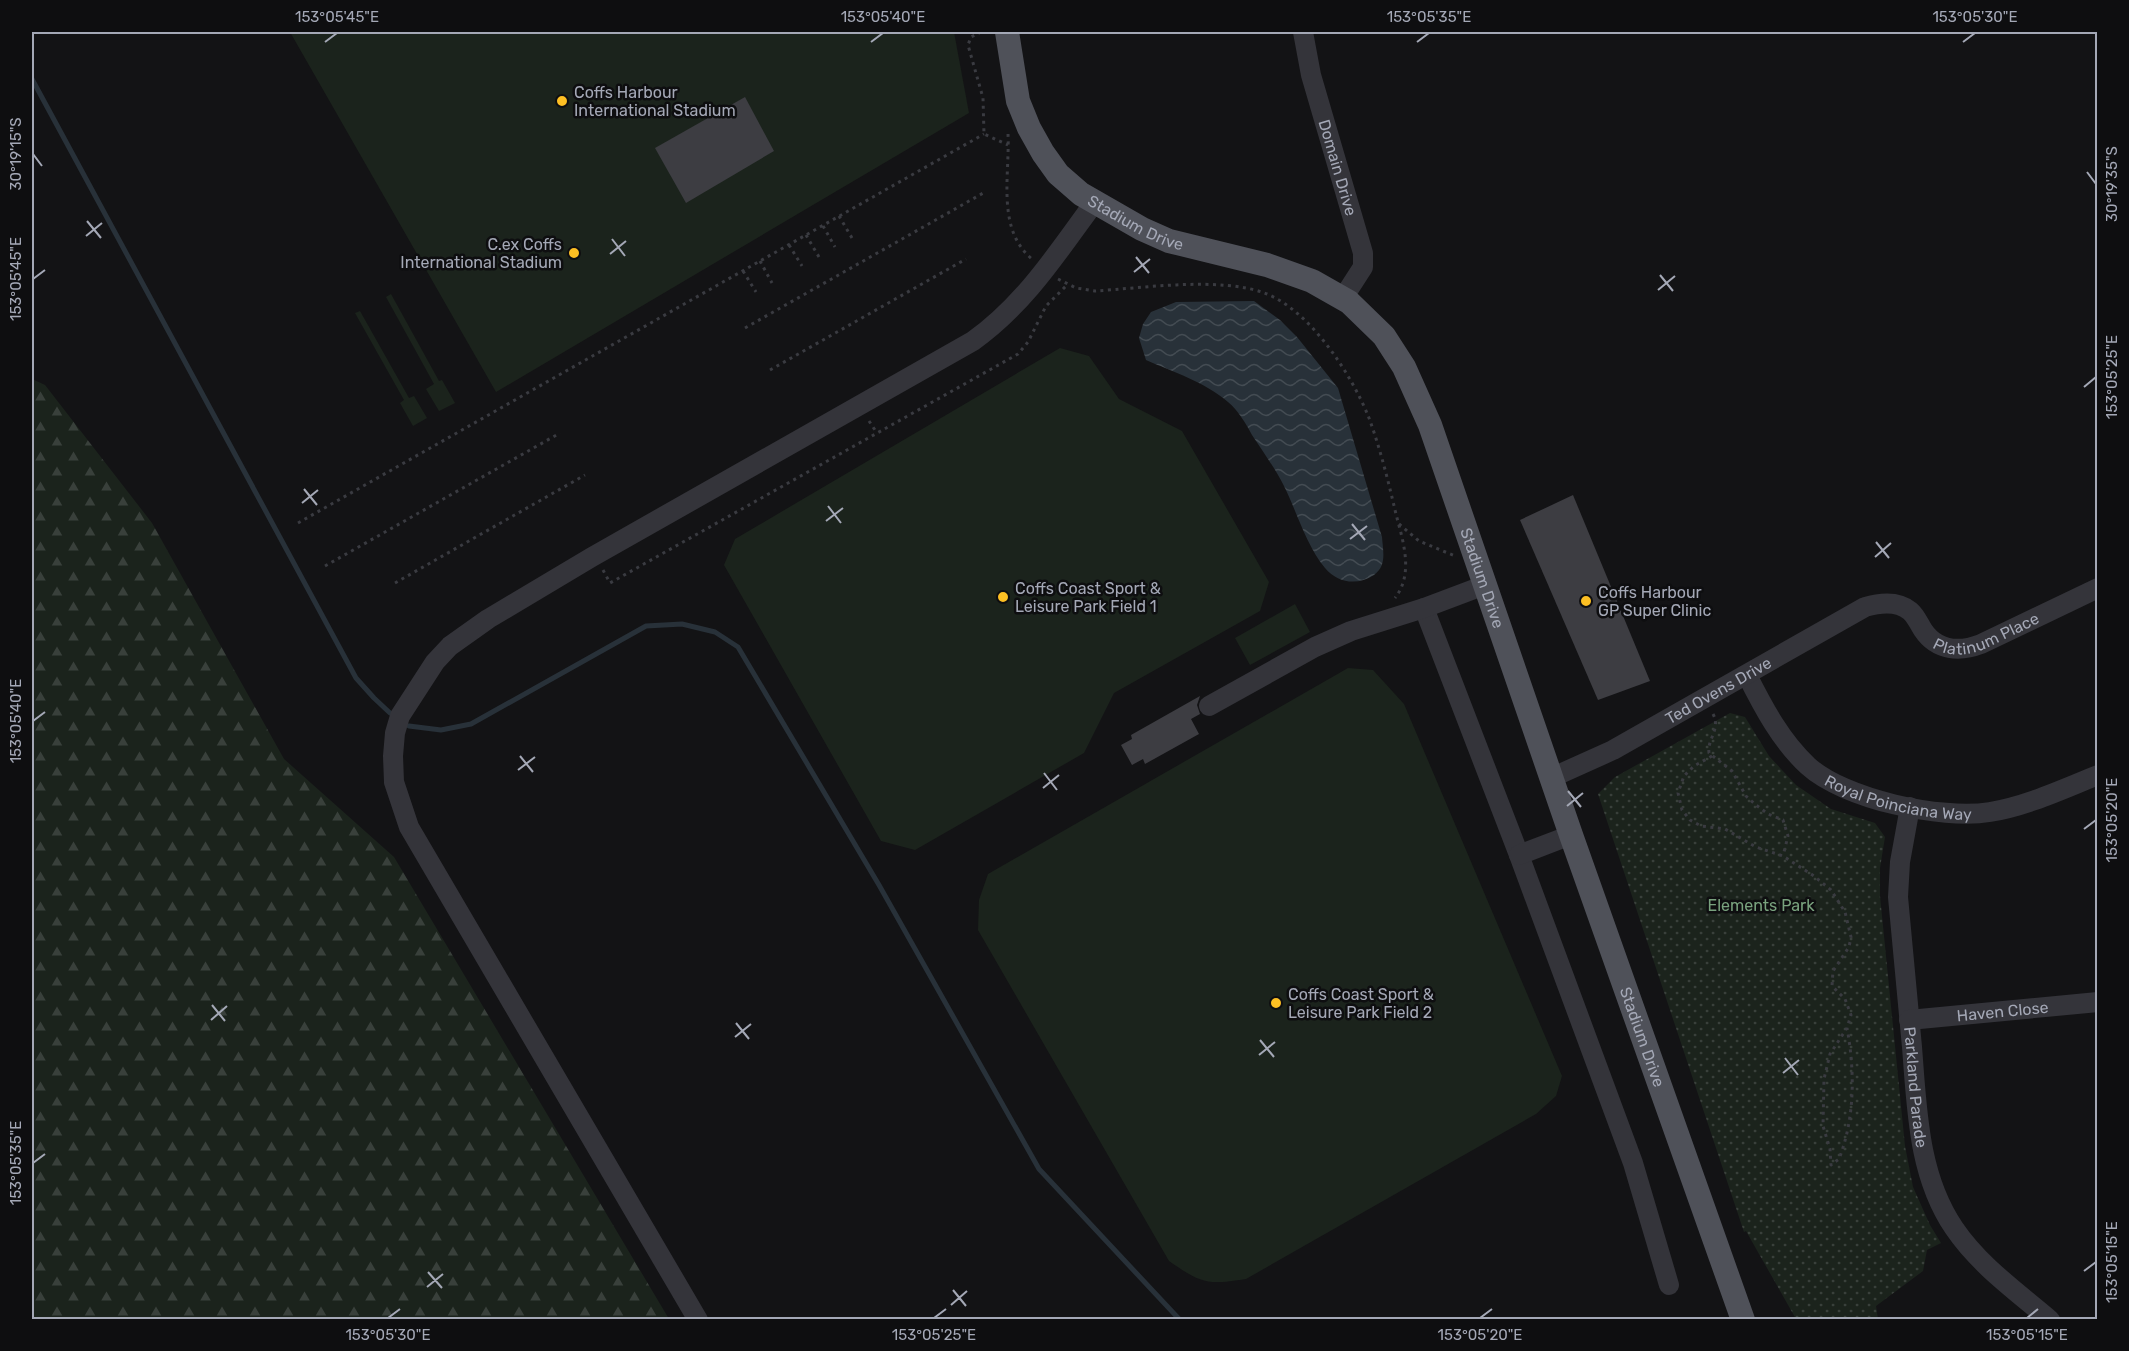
<svg xmlns="http://www.w3.org/2000/svg" width="2129" height="1351" viewBox="0 0 2129 1351" font-family="Rubik,sans-serif">
  <style>
    .green { fill: #1b231c }
    .forest { fill: url(#forest-firs) }
    .park { fill: url(#park-dots) }
    .water { fill: url(#water-waves) }
    .lines { fill: none; stroke-linecap: round; stroke-linejoin: round }
    .stream { stroke: #283139; stroke-width: 5 }
    .building { fill: #3d3d42 }
    .path { stroke: #3a3b41; stroke-width: 3; stroke-dasharray: 3 4.5; stroke-linecap: butt }
    .minor { stroke: #34343a; stroke-width: 20 }
    .major { stroke: #4f5159; stroke-width: 24 }
    .ticks { fill: none; stroke: #a4a8b6; stroke-width: 2 }
    .poi-dot { fill: #fdbf23; stroke: #0e0e10; stroke-width: 2 }
    .labels { text-anchor: middle; dominant-baseline: central; stroke-width: 5; stroke-linejoin: round; paint-order: stroke }
    .poi-label { font-size: 16px; fill: #a4a8b6; stroke: #0e0e10; text-anchor: start }
    .street-label { font-size: 16px; fill: #a4a8b6; stroke: #0e0e10 }
    .park-label { font-size: 16px; fill: #79a27e; stroke: #0e0e10 }
    .neatline { fill: none; stroke: #a4a8b6; stroke-width: 2 }
    .ticks-label { font-size: 15px; text-anchor: middle; fill: #a4a8b6 }
  </style>
  <defs>
    <pattern id="forest-firs" width="22" height="20" patternUnits="userSpaceOnUse" patternTransform="scale(1.5)"><rect width="22" height="20" fill="#1b231c"/><path d="M5 1l3.5 6h-7zM16 11l3.5 6h-7z" fill="#39403b"/></pattern>
    <pattern id="park-dots" width="8" height="8" patternUnits="userSpaceOnUse" patternTransform="scale(1.5)"><rect width="8" height="8" fill="#1b231c"/><path d="M2 2h.1M6 6h.1" fill="none" stroke="#39403b" stroke-width="1.8" stroke-linecap="round"/></pattern>
    <pattern id="water-waves" width="16" height="10" patternUnits="userSpaceOnUse" patternTransform="scale(1.5)"><rect width="16" height="10" fill="#283139"/><path d="M0 5q4-4 8 0t8 0" fill="none" stroke="#444c53"/></pattern>
  </defs>
  <rect width="100%" height="100%" fill="#131315"/>
  <g class="green">
    <path d="M290 32H954L969 113 496 392Z"/>
    <path d="M391 294 439 381 442 380 455 403 439 411 426 389 434 384 386 297Z"/>
    <path d="M360 311 409 398 414 396 427 418 413 426 400 403 404 400 355 313Z"/>
    <path d="M1060 348 1089 356 1119 399 1182 431 1269 582 1260 611 1114 693 1084 753 915 850 881 841 724 565 735 539Z"/>
    <path d="M1295 604 1310 632 1250 665 1235 638Z"/>
    <path d="M1348 668 1373 670 1404 704 1562 1076 1556 1096 1536 1114 1246 1279C1207 1285 1202 1284 1169 1261L978 930 979 900 988 874Z"/>
  </g>
  <path class="forest" d="M32 379 45 385 152 523 284 759 394 857 669 1319H32Z"/>
  <path class="park" d="M1730 713 1745 717 1769 756 1796 785 1831 809 1875 823 1885 837 1880 868V896L1905 1146 1913 1187 1930 1225 1941 1243 1927 1250 1923 1271 1876 1306 1878 1319H1796L1746 1231 1744 1232 1598 794 1615 777Z"/>
  <path class="water" d="M1254 301 1280 320 1297 337 1338 388 1382 537C1383 551 1387 566 1374 575 1357 586 1338 583 1325 568 1306 545 1297 512 1284 486 1275 468 1263 452 1252 435 1246 424 1238 410 1228 402 1205 382 1173 372 1146 360L1139 338 1143 324 1151 312 1176 302Z"/>
  <g class="lines">
    <g class="stream">
      <path d="M32 79 356 678 374 698 390 713"/>
      <path d="M409 726 441 730 471 724 646 626 682 624 715 632 738 647 879 885 1039 1169 1180 1320"/>
    </g>
  </g>
  <g class="building">
    <path d="M745 97 774 151 686 203 655 148Z"/>
    <path d="M1573 495 1650 681 1598 700 1520 520Z"/>
    <path d="M1200 696 1197 705 1200 714 1191 719 1199 734 1145 764 1143 759 1132 765 1121 745 1132 739 1131 735Z"/>
  </g>
  <g class="lines">
    <g class="path">
      <path d="M981 32 971 37 968 45 983 98 984 134 1008 145"/>
      <path d="M1008 134C1010 175 996 229 1032 259"/>
      <path d="M839 216 852 238"/>
      <path d="M823 226 835 247"/>
      <path d="M806 235 819 257"/>
      <path d="M789 245 802 266"/>
      <path d="M760 261 772 283"/>
      <path d="M743 271 756 292"/>
      <path d="M1058 279 1076 288 1095 291C1144 288 1222 276 1267 294 1311 312 1352 375 1369 418 1380 448 1388 480 1395 510 1402 539 1415 572 1395 598"/>
      <path d="M745 328 985 192"/>
      <path d="M770 370 966 259"/>
      <path d="M869 421 877 433"/>
      <path d="M298 523 984 134"/>
      <path d="M1399 524 1419 541 1455 556"/>
      <path d="M325 566 560 433"/>
      <path d="M603 570 610 583 1018 354 1028 342 1046 306 1067 285"/>
      <path d="M395 583 585 475"/>
      <path d="M1713 714C1721 729 1707 739 1709 753L1732 771 1746 796 1756 805 1768 814 1783 820 1788 836 1783 856"/>
      <path d="M1712 756 1694 766 1684 776 1678 793 1682 810 1690 820 1701 826 1725 829 1756 847 1783 856 1814 876 1831 890 1845 912 1851 937 1849 947 1833 971 1832 986 1845 999 1851 1015 1847 1028 1830 1054 1824 1079 1823 1126 1830 1149 1831 1165 1839 1159C1855 1118 1855 1071 1847 1028"/>
    </g>
    <g class="minor">
      <path id="s1" d="M1303 32 1311 75 1363 253V267L1343 298"/>
      <path d="M1424 608 1519 855 1633 1163 1669 1285"/>
      <path id="s2" d="M1747 675C1763 707 1781 741 1808 766 1844 799 1941 820 1990 812 2027 806 2063 789 2098 775"/>
      <path d="M1209 706 1315 647 1351 631 1424 608 1485 585"/>
      <path id="s3" d="M1551 778 1613 750 1865 607C1879 603 1898 601 1910 611 1916 616 1919 624 1923 630 1937 651 1960 652 1981 644L2098 588"/>
      <path id="s4" d="M1910 807 1900 862 1898 897C1903 947 1907 997 1912 1047 1917 1109 1918 1175 1954 1228 1979 1265 2016 1291 2050 1320"/>
      <path d="M1519 855 1571 835"/>
      <path id="s5" d="M1909 1020 2098 1002"/>
      <path d="M698 1320 409 827 394 782 393 756 395 733 400 716 435 662 450 646 488 619 592 557 973 341C1024 305 1058 252 1094 203"/>
    </g>
    <path class="major" id="s6" d="M1007 32 1018 101 1029 128 1043 153 1058 174 1081 194 1142 229 1169 241 1267 265 1312 281 1349 302 1384 336 1404 367 1430 425 1571 835 1743 1320"/>
  </g>
  <path class="ticks" d="M325 42 337 33M871 42 883 33M1417 42 1429 33M1963 42 1975 33M33 154 42 166M2087 172 2096 184M87 221 101 238M86 236 102 223M612 239 625 256M610 254 626 241M1136 257 1149 273M1134 272 1150 259M1660 275 1673 291M33 279 45 270M1658 290 1675 276M2084 387 2096 377M304 489 317 505M302 503 318 490M828 506 841 523M826 521 843 508M1352 524 1365 540M1350 539 1367 526M1876 542 1889 558M1875 557 1891 543M33 721 45 712M520 756 533 772M518 770 535 757M1044 773 1057 790M1043 788 1059 775M1568 791 1581 807M1567 806 1583 793M2084 829 2096 820M212 1005 225 1021M211 1020 227 1006M736 1023 749 1039M735 1037 751 1024M1260 1040 1274 1057M1259 1055 1275 1042M1785 1058 1798 1075M1783 1073 1799 1060M33 1163 45 1154M2084 1271 2096 1262M428 1272 442 1288M427 1287 443 1274M953 1290 966 1306M951 1305 967 1291M388 1318 400 1309M934 1318 946 1309M1480 1318 1492 1309M2027 1318 2038 1309"/>
  <g class="poi-dot">
    <circle cx="562" cy="101" r="6"/>
    <circle cx="574" cy="253" r="6"/>
    <circle cx="1003" cy="597" r="6"/>
    <circle cx="1586" cy="601" r="6"/>
    <circle cx="1276" cy="1003" r="6"/>
  </g>
  <g class="labels">
    <g class="poi-label">
      <text x="574" y="92">Coffs Harbour<tspan x="574" dy="18">International Stadium</tspan></text>
      <text x="562" y="244" text-anchor="end">C.ex Coffs<tspan x="562" dy="18">International Stadium</tspan></text>
      <text x="1015" y="588">Coffs Coast Sport &amp;<tspan x="1015" dy="18">Leisure Park Field 1</tspan></text>
      <text x="1598" y="592">Coffs Harbour<tspan x="1598" dy="18">GP Super Clinic</tspan></text>
      <text x="1288" y="994">Coffs Coast Sport &amp;<tspan x="1288" dy="18">Leisure Park Field 2</tspan></text>
    </g>
    <g class="street-label">
      <text stroke="none"><textPath href="#s1" startOffset="140">Domain Drive</textPath></text>
      <text stroke="none"><textPath href="#s6" startOffset="246">Stadium Drive</textPath></text>
      <text stroke="none"><textPath href="#s6" startOffset="786">Stadium Drive</textPath></text>
      <text stroke="none"><textPath href="#s3" startOffset="500">Platinum Place</textPath></text>
      <text stroke="none"><textPath href="#s3" startOffset="189">Ted Ovens Drive</textPath></text>
      <text stroke="none"><textPath href="#s2" startOffset="208">Royal Poinciana Way</textPath></text>
      <text stroke="none"><textPath href="#s5" startOffset="94">Haven Close</textPath></text>
      <text stroke="none"><textPath href="#s6" startOffset="1272">Stadium Drive</textPath></text>
      <text stroke="none"><textPath href="#s4" startOffset="282">Parkland Parade</textPath></text>
    </g>
    <g class="park-label">
      <text x="1761" y="905">Elements Park</text>
    </g>
  </g>
  <rect width="2129" height="1351" fill="none" stroke="#0e0e10" stroke-width="66"/>
  <rect x="33" y="33" width="2063" height="1285" class="neatline"/>
  <g class="ticks-label">
    <text x="337" y="22">153°05'45"E</text>
    <text x="883" y="22">153°05'40"E</text>
    <text x="1429" y="22">153°05'35"E</text>
    <text x="1975" y="22">153°05'30"E</text>
    <text transform="translate(16 154) rotate(-90)" y="5">30°19'15"S</text>
    <text transform="translate(2112 184) rotate(-90)" y="5">30°19'35"S</text>
    <text transform="translate(16 279) rotate(-90)" y="5">153°05'45"E</text>
    <text transform="translate(2112 377) rotate(-90)" y="5">153°05'25"E</text>
    <text transform="translate(16 721) rotate(-90)" y="5">153°05'40"E</text>
    <text transform="translate(2112 820) rotate(-90)" y="5">153°05'20"E</text>
    <text transform="translate(16 1163) rotate(-90)" y="5">153°05'35"E</text>
    <text transform="translate(2112 1262) rotate(-90)" y="5">153°05'15"E</text>
    <text x="388" y="1340">153°05'30"E</text>
    <text x="934" y="1340">153°05'25"E</text>
    <text x="1480" y="1340">153°05'20"E</text>
    <text x="2027" y="1340">153°05'15"E</text>
  </g>
</svg>
